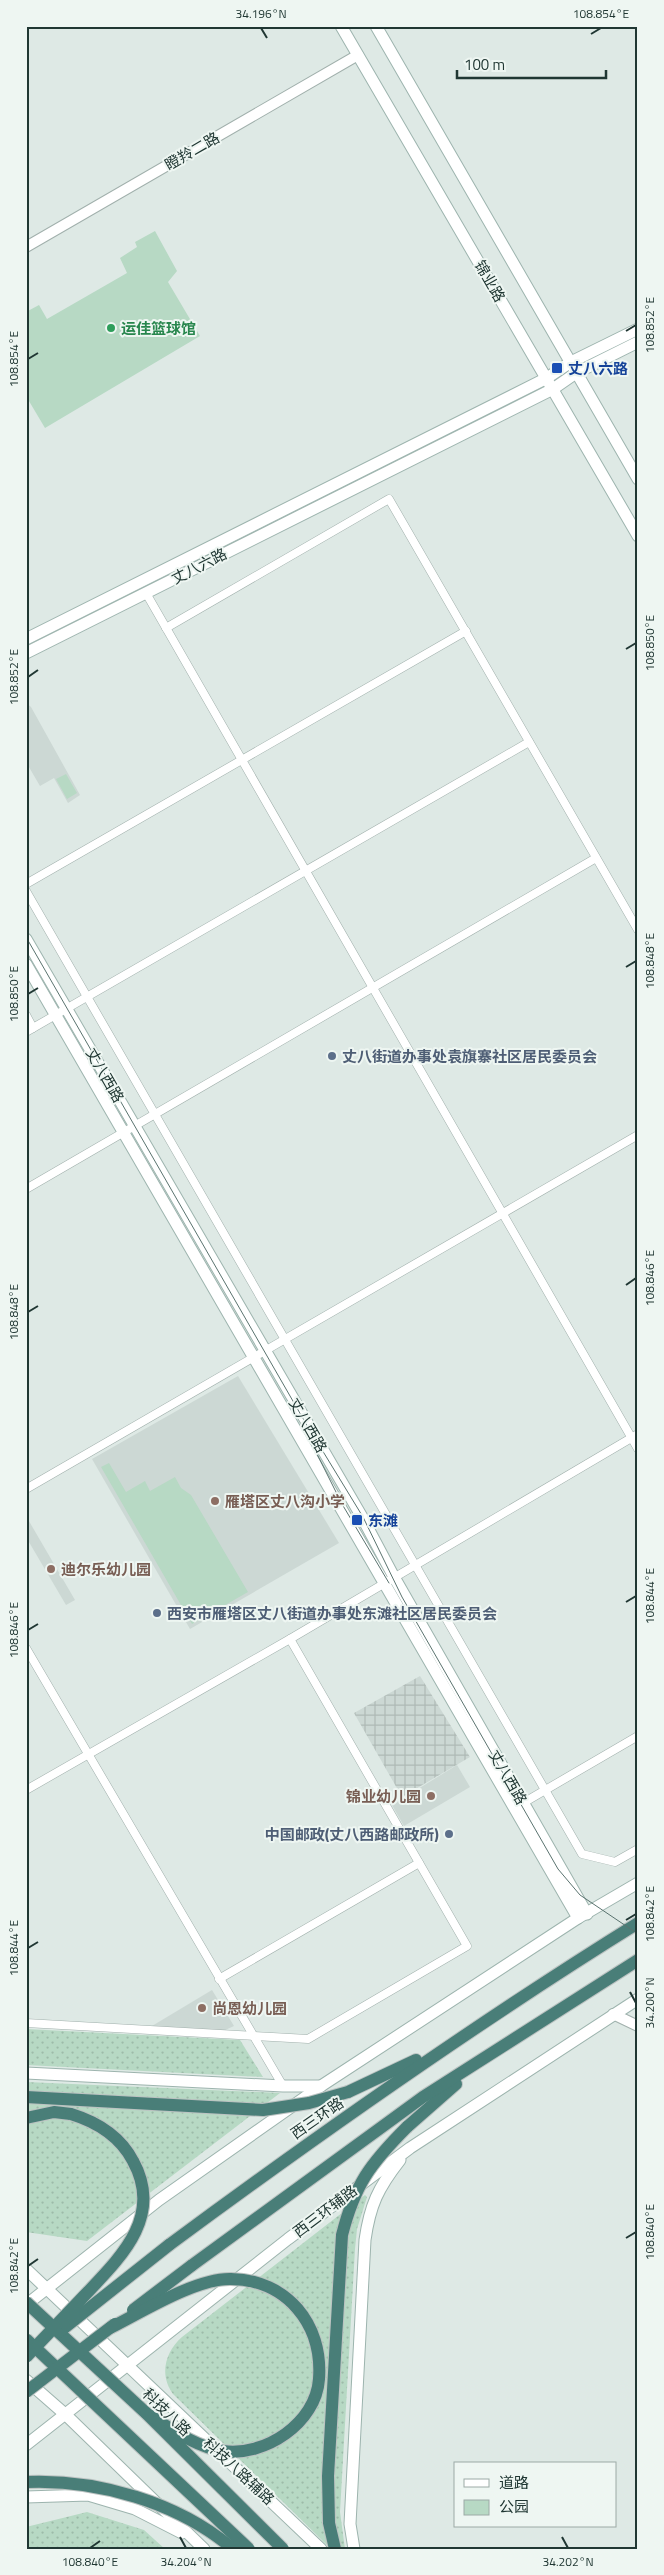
<svg xmlns="http://www.w3.org/2000/svg" width="664" height="2575" viewBox="0 0 664 2575" font-family="'Titillium Web','Noto Sans SC',sans-serif">
  <style>
    .built { fill: #ccd8d4 }
    .industrial { fill: url(#industrial-grid) }
    .grass { fill: url(#grass-dots) }
    .green { fill: #b7d9c4 }
    .lines { fill: none; stroke-linecap: round; stroke-linejoin: round }
    .minor-casing { stroke: #a1b0ac; stroke-width: 9 }
    .tertiary-casing { stroke: #a1b0ac; stroke-width: 12 }
    .secondary-casing { stroke: #9db4ae; stroke-width: 13 }
    .trunk-casing { stroke: #bcc3c2; stroke-width: 14 }
    .minor { stroke: #fff; stroke-width: 8 }
    .tertiary { stroke: #fff; stroke-width: 10 }
    .secondary { stroke: #fff; stroke-width: 11 }
    .trunk { stroke: #497e78; stroke-width: 12 }
    .tram { stroke: #5a736f; stroke-width: 1 }
    .trunk-bridge-casing { stroke: #bcc3c2; stroke-width: 14; stroke-linecap: butt }
    .trunk-bridge { stroke: #497e78; stroke-width: 12 }
    .ticks { fill: none; stroke: #203733; stroke-width: 2 }
    .leisure-dot { fill: #2e9e5b; stroke: #eef6f2; stroke-width: 2 }
    .transit-dot { fill: #1a4fb4; stroke: #eef6f2; stroke-width: 2 }
    .service-dot { fill: #5c6f8a; stroke: #eef6f2; stroke-width: 2 }
    .education-dot { fill: #8d6e63; stroke: #eef6f2; stroke-width: 2 }
    .labels { text-anchor: middle; dominant-baseline: central; stroke-width: 4; stroke-linejoin: round; paint-order: stroke }
    .street-label { font-size: 15px; fill: #203733; stroke: #eef6f2 }
    .leisure-label { font-size: 15px; font-weight: bold; fill: #27864d; stroke: #eef6f2; text-anchor: start }
    .transit-label { font-size: 15px; font-weight: bold; fill: #164399; stroke: #eef6f2; text-anchor: start }
    .service-label { font-size: 15px; font-weight: bold; fill: #4e5e75; stroke: #eef6f2; text-anchor: start }
    .education-label { font-size: 15px; font-weight: bold; fill: #785e54; stroke: #eef6f2; text-anchor: start }
    .neatline { fill: none; stroke: #203733; stroke-width: 2 }
    .ticks-label { font-size: 12px; text-anchor: middle; fill: #203733 }
  </style>
  <defs>
    <pattern id="industrial-grid" width="8" height="8" patternUnits="userSpaceOnUse" patternTransform="scale(1.25)"><rect width="8" height="8" fill="#ccd8d4"/><path d="M0 4h8M4 0v8" fill="none" stroke="#afbab6"/></pattern>
    <pattern id="grass-dots" width="8" height="8" patternUnits="userSpaceOnUse" patternTransform="scale(1.25)"><rect width="8" height="8" fill="#b7d9c4"/><path d="M2 2h.1M6 6h.1" fill="none" stroke="#9dbba9" stroke-width="1.8" stroke-linecap="round"/></pattern>
  </defs>
  <rect width="100%" height="100%" fill="#dee9e5"/>
  <g class="built">
    <path d="M26 703 31 707 80 795 68 803 54 778 40 786 26 762Z"/>
    <path d="M238 1376 339 1543 190 1629 92 1459Z"/>
    <path d="M26 1516 75 1600 66 1605 26 1537Z"/>
    <path d="M457 1765 470 1787 404 1826 392 1805Z"/>
    <path d="M212 1990 234 2026 223 2031 152 2026Z"/>
  </g>
  <path class="industrial" d="M420 1676 470 1757 402 1797 354 1713Z"/>
  <g class="grass">
    <path d="M26 2029 240 2040 263 2077 26 2065Z"/>
    <path d="M26 2082 280 2093 87 2241 26 2232Z"/>
    <path d="M365 2195 367 2197 357 2229 355 2249 340 2512 345 2549H331L173 2394C159 2375 165 2352 182 2337Z"/>
    <path d="M87 2512 144 2530 165 2549H26V2527Z"/>
  </g>
  <g class="green">
    <path d="M155 231 177 271 168 282 200 336 45 428 26 396V312L39 305 47 319 127 273 120 258 137 247 135 242Z"/>
    <path d="M66 774 77 793 67 799 56 779Z"/>
    <path d="M109 1463 126 1492 145 1481 150 1491 175 1477 181 1488 191 1495 248 1592 192 1624 101 1467Z"/>
  </g>
  <g class="lines">
    <defs>
      <g id="minor">
        <path d="M146 593 638 1449"/>
        <path d="M166 628 389 499 638 930"/>
        <path d="M26 884 466 631"/>
        <path d="M26 891 582 1854 615 1862 638 1849"/>
        <path d="M26 1015 33 1028"/>
        <path d="M26 1032 529 742"/>
        <path d="M26 1189 596 858"/>
        <path d="M26 1489 638 1135"/>
        <path d="M26 1648 283 2086"/>
        <path d="M26 1790 290 1639 638 1434"/>
        <path d="M523 1803 638 1736"/>
        <path d="M219 1979 419 1863"/>
        <path d="M26 2023 308 2039 467 1946 290 1639"/>
      </g>
      <g id="tertiary">
        <path d="M26 247 358 55"/>
        <path d="M613 2014 638 2026"/>
      </g>
      <g id="secondary">
        <path d="M341 26 638 536"/>
        <path d="M376 26 638 479"/>
        <path d="M26 639 547 378 571 362 638 329"/>
        <path d="M26 653 553 389 576 373 638 342"/>
        <path d="M26 939 362 1517 394 1577 587 1914"/>
        <path d="M26 964 578 1918"/>
        <path d="M26 2073 283 2086H321"/>
        <path d="M26 2269 321 2549"/>
        <path d="M26 2305 159 2200 321 2086 578 1918 638 1883"/>
        <path d="M26 2380 66 2415 204 2549"/>
        <path d="M26 2445 288 2239 410 2148 638 1999"/>
        <path d="M26 2497 88 2495 135 2509 182 2533"/>
        <path d="M354 2549 350 2524 365 2240C370 2205 378 2188 400 2160"/>
      </g>
      <g id="trunk">
        <path d="M348 2092 416 2060"/>
        <path d="M26 2118 54 2112 71 2114"/>
        <path d="M407 2127 456 2084"/>
        <path d="M169 2245C322 2132 477 2023 638 1923"/>
        <path d="M191 2266 423 2097 638 1960"/>
      </g>
    </defs>
    <use href="#minor" class="minor-casing"/>
    <use href="#tertiary" class="tertiary-casing"/>
    <use href="#secondary" class="secondary-casing"/>
    <use href="#trunk" class="trunk-casing"/>
    <use href="#minor" class="minor"/>
    <use href="#tertiary" class="tertiary"/>
    <use href="#secondary" class="secondary"/>
    <use href="#trunk" class="trunk"/>
    <g class="tram">
      <path d="M26 937 305 1422 363 1517 402 1597 558 1869 580 1895 638 1934"/>
      <path d="M317 1454 342 1504 389 1583"/>
    </g>
    <defs>
      <g id="trunk-bridge">
        <path d="M26 2097 263 2110 309 2103 348 2092"/>
        <path d="M26 2302 146 2413 283 2549"/>
        <path d="M133 2310 191 2266"/>
        <path d="M110 2328C142 2312 196 2278 231 2279 287 2280 323 2324 319 2379 316 2423 265 2457 223 2451 195 2447 170 2428 146 2413"/>
        <path d="M59 2332 169 2245"/>
        <path d="M26 2339 249 2549"/>
        <path d="M26 2357C46 2336 65 2316 84 2296 120 2258 164 2217 133 2161 120 2136 97 2122 71 2114"/>
        <path d="M26 2392 115 2324"/>
        <path d="M26 2482C97 2479 178 2502 233 2549"/>
        <path d="M335 2549 329 2523 328 2476 342 2235C355 2184 370 2164 407 2127"/>
      </g>
    </defs>
    <use href="#trunk-bridge" class="trunk-bridge-casing"/>
    <use href="#trunk-bridge" class="trunk-bridge"/>
  </g>
  <path class="ticks" d="M261 28 267 38M591 34 601 28M626 331 636 325M28 359 38 353M626 649 636 643M28 677 38 670M626 967 636 961M28 994 38 988M626 1285 636 1278M28 1312 38 1306M626 1602 636 1596M28 1630 38 1624M626 1920 636 1914M28 1948 38 1942M630 1992 636 2003M626 2238 636 2232M28 2266 38 2259M180 2537 186 2548M562 2537 568 2548M90 2548 100 2541"/>
  <circle class="leisure-dot" cx="111" cy="328" r="5"/>
  <g class="transit-dot">
    <rect x="551" y="362" width="12" height="12" rx="2.5"/>
    <rect x="351" y="1514" width="12" height="12" rx="2.5"/>
  </g>
  <g class="service-dot">
    <circle cx="332" cy="1056" r="5"/>
    <circle cx="157" cy="1613" r="5"/>
    <circle cx="449" cy="1834" r="5"/>
  </g>
  <g class="education-dot">
    <circle cx="215" cy="1501" r="5"/>
    <circle cx="51" cy="1569" r="5"/>
    <circle cx="431" cy="1796" r="5"/>
    <circle cx="202" cy="2008" r="5"/>
  </g>
  <g class="labels">
    <g class="street-label">
      <text transform="translate(192 151) rotate(-30)">瞪羚二路</text>
      <text transform="translate(490 281) rotate(60)">锦业路</text>
      <text transform="translate(199 566) rotate(-27)">丈八六路</text>
      <text transform="translate(105 1075) rotate(60)">丈八西路</text>
      <text transform="translate(308 1425) rotate(60)">丈八西路</text>
      <text transform="translate(508 1777) rotate(60)">丈八西路</text>
      <text transform="translate(317 2118) rotate(-35)">西三环路</text>
      <text transform="translate(325 2211) rotate(-37)">西三环辅路</text>
      <text transform="translate(167 2412) rotate(44)">科技八路</text>
      <text transform="translate(239 2471) rotate(43)">科技八路辅路</text>
    </g>
    <g class="leisure-label">
      <text x="121" y="328">运佳篮球馆</text>
    </g>
    <g class="transit-label">
      <text x="568" y="368">丈八六路</text>
      <text x="368" y="1520">东滩</text>
    </g>
    <g class="service-label">
      <text x="342" y="1056">丈八街道办事处袁旗寨社区居民委员会</text>
      <text x="167" y="1613">西安市雁塔区丈八街道办事处东滩社区居民委员会</text>
      <text x="439" y="1834" text-anchor="end">中国邮政(丈八西路邮政所)</text>
    </g>
    <g class="education-label">
      <text x="225" y="1501">雁塔区丈八沟小学</text>
      <text x="61" y="1569">迪尔乐幼儿园</text>
      <text x="421" y="1796" text-anchor="end">锦业幼儿园</text>
      <text x="212" y="2008">尚恩幼儿园</text>
    </g>
  </g>
  <rect width="664" height="2575" fill="none" stroke="#eef6f2" stroke-width="55"/>
  <rect x="454" y="2462" width="162" height="65" fill="#eef6f2" stroke="#9caaa6"/>
  <rect x="464" y="2479" width="25" height="8" fill="#ffffff" stroke="#9caaa6"/>
  <text x="499" y="2488" font-size="15" fill="#203733">道路</text>
  <rect x="464" y="2500" width="25" height="15" fill="#b7d9c4" stroke="#9caaa6"/>
  <text x="499" y="2512" font-size="15" fill="#203733">公园</text>
  <path d="M457 70v8h149v-8" fill="none" stroke="#203733" stroke-width="2.5"/>
  <text x="464" y="70" font-size="15" fill="#203733" stroke="#eef6f2" stroke-width="4" paint-order="stroke">100 m</text>
  <rect x="28" y="28" width="608" height="2520" class="neatline"/>
  <g class="ticks-label">
    <text x="261" y="18">34.196°N</text>
    <text x="601" y="18">108.854°E</text>
    <text transform="translate(650 325) rotate(-90)" y="4">108.852°E</text>
    <text transform="translate(14 359) rotate(-90)" y="4">108.854°E</text>
    <text transform="translate(650 643) rotate(-90)" y="4">108.850°E</text>
    <text transform="translate(14 677) rotate(-90)" y="4">108.852°E</text>
    <text transform="translate(650 961) rotate(-90)" y="4">108.848°E</text>
    <text transform="translate(14 994) rotate(-90)" y="4">108.850°E</text>
    <text transform="translate(650 1278) rotate(-90)" y="4">108.846°E</text>
    <text transform="translate(14 1312) rotate(-90)" y="4">108.848°E</text>
    <text transform="translate(650 1596) rotate(-90)" y="4">108.844°E</text>
    <text transform="translate(14 1630) rotate(-90)" y="4">108.846°E</text>
    <text transform="translate(650 1914) rotate(-90)" y="4">108.842°E</text>
    <text transform="translate(14 1948) rotate(-90)" y="4">108.844°E</text>
    <text transform="translate(650 2003) rotate(-90)" y="4">34.200°N</text>
    <text transform="translate(650 2232) rotate(-90)" y="4">108.840°E</text>
    <text transform="translate(14 2266) rotate(-90)" y="4">108.842°E</text>
    <text x="90" y="2566">108.840°E</text>
    <text x="186" y="2566">34.204°N</text>
    <text x="568" y="2566">34.202°N</text>
  </g>
</svg>
